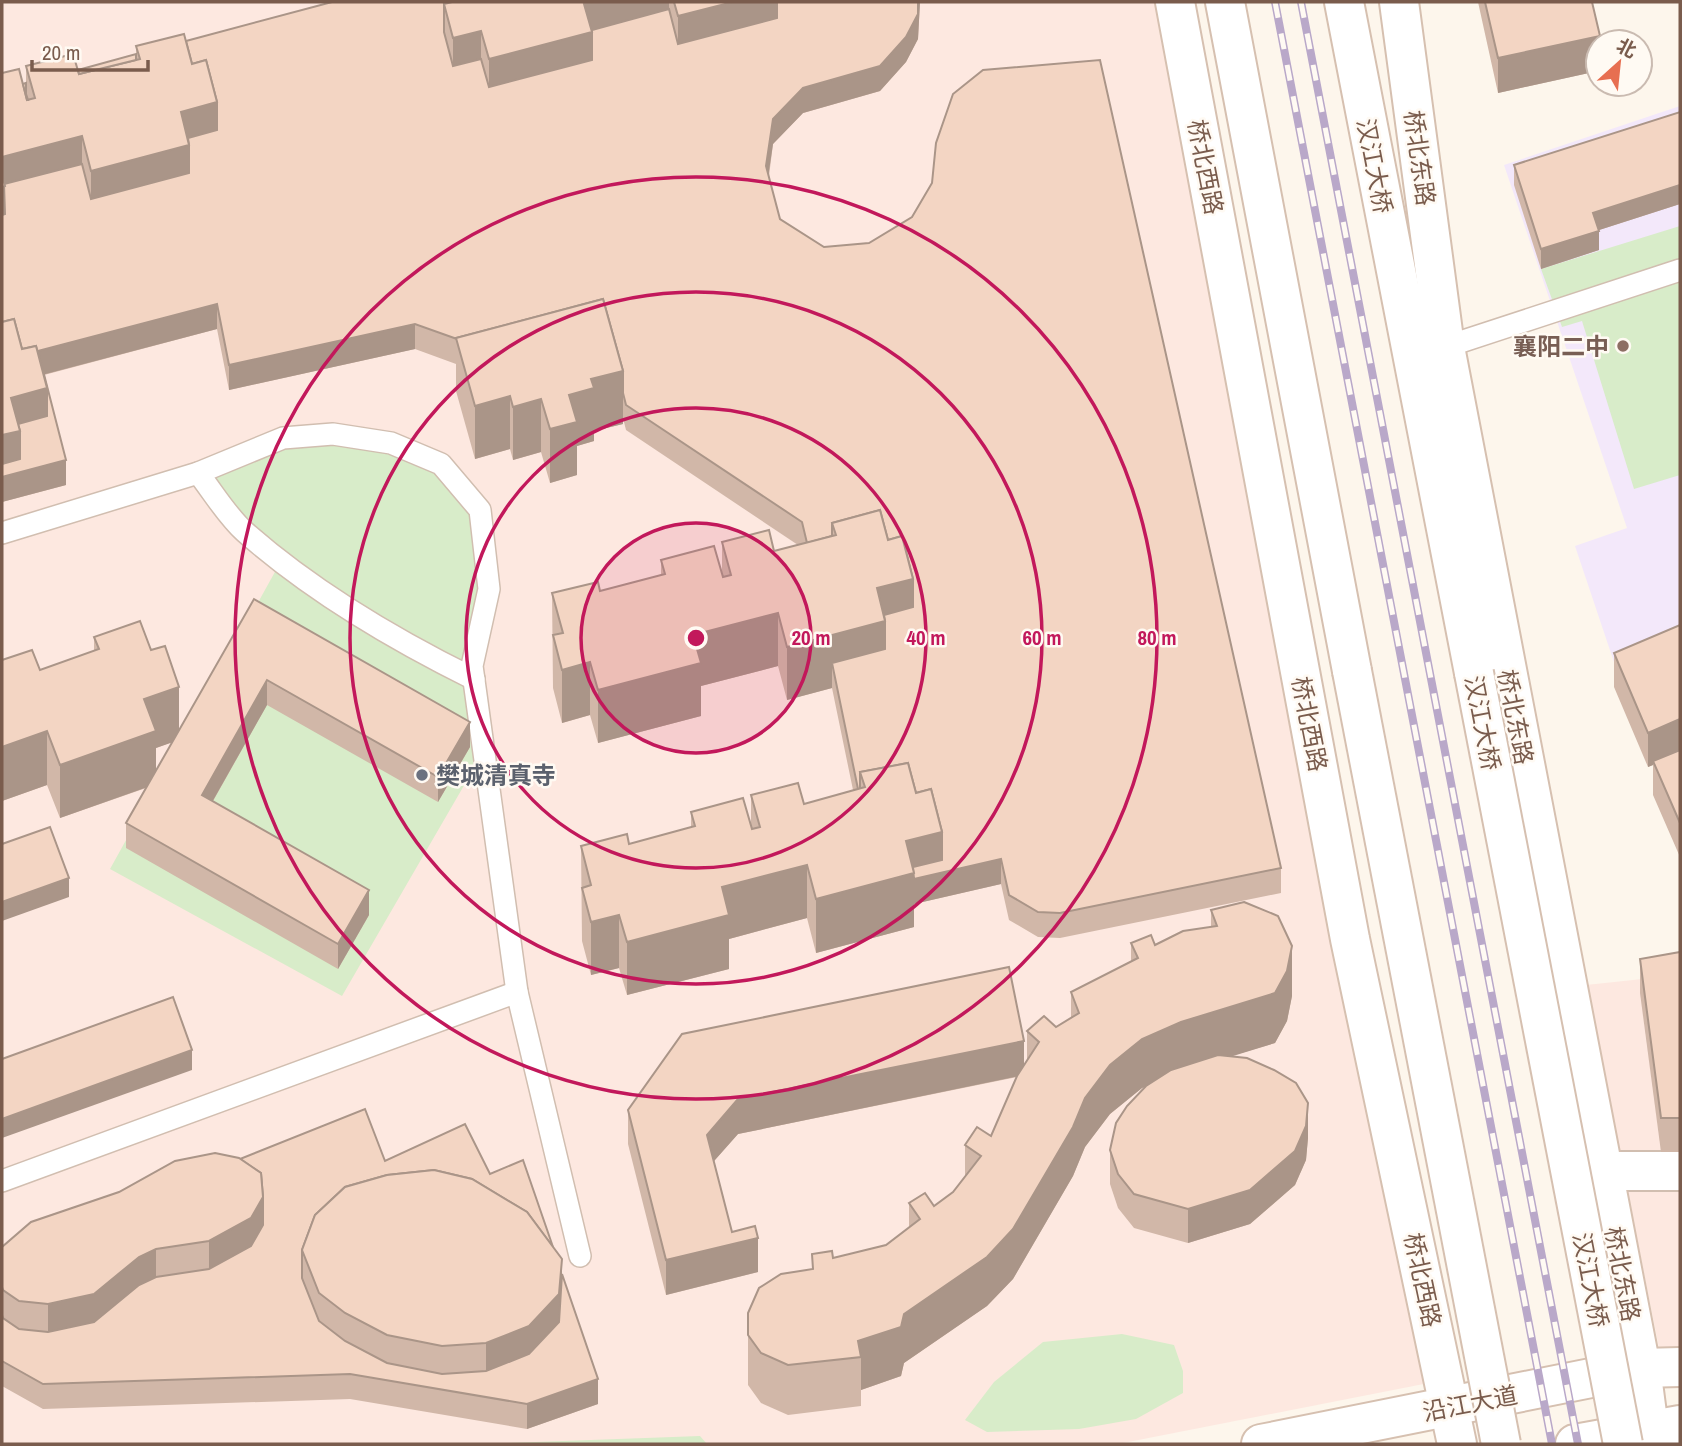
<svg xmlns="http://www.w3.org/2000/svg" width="1682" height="1446" viewBox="0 0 1682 1446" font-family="'Archivo Narrow','Noto Sans SC',sans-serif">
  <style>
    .commercial { fill: #fde8e0 }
    .education { fill: #f3e8fa }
    .green { fill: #d8ecc9 }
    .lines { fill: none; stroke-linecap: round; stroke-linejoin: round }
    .lane-casing { stroke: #d1beb0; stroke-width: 24 }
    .street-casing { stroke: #d1beb0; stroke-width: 42 }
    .secondary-casing { stroke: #d6c0b0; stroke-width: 42 }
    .lane { stroke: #fff; stroke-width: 21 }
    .street { stroke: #fff; stroke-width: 38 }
    .secondary { stroke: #fff; stroke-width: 38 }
    .rail-casing { stroke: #b9a8c9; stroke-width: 8 }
    .rail { stroke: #fffaf3; stroke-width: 5; stroke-dasharray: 16; stroke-linecap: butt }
    .secondary-bridge-casing { stroke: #d6c0b0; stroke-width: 42; stroke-linecap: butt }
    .secondary-bridge { stroke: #fff; stroke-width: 38 }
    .wall { fill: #d1b7a8; fill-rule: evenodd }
    .shaded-wall { fill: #aa9588 }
    .building { fill: #f3d5c3; stroke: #aa9588; stroke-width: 2 }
    .ring { fill: none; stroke: #c2185b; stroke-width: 3.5 }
    .education-dot { fill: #8d6e63; stroke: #fffaf3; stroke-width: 2.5 }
    .worship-dot { fill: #6b7280; stroke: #fffaf3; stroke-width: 2.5 }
    .labels { text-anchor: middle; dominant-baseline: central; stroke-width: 5; stroke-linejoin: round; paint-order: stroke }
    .street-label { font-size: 24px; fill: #7a5c4d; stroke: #fffaf3 }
    .education-label { font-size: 24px; font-weight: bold; fill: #785e54; stroke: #fffaf3; text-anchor: end }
    .worship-label { font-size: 24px; font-weight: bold; fill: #5b616d; stroke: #fffaf3; text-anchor: start }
    .centre { fill: #c2185b; stroke: #fffaf3; stroke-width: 3.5 }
    .ring-label { font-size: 21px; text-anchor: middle; font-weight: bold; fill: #c2185b; stroke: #fffaf3; stroke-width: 5; stroke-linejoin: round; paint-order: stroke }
  </style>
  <rect width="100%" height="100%" fill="#fdf6ec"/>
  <g class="commercial">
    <path d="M2 2H1175L1444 1380 1118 1444H2Z"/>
    <path d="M1680 975V1367L1663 1368 1586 985Z"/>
  </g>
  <path class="education" d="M1680 106V657L1619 677 1575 546 1627 528 1504 165Z"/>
  <g class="green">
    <path d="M1680 226V475L1634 489 1582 321 1562 327 1541 269Z"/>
    <path d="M333 434 441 464 480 510 489 589 472 666 484 751 342 996 110 869 281 561 198 473Z"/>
    <path d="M1122 1334 1174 1345 1183 1371V1393L1136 1419 1079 1429 987 1432 965 1420 994 1382 1043 1342Z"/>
    <path d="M700 1436 707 1444H482Z"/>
  </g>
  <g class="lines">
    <defs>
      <g id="lane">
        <path d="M1445 347 1680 270"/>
        <path d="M198 473C213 492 227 516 245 532 313 592 393 639 474 679"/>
        <path d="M2 533 198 473 283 438 333 434 391 443 441 464 480 510 489 589 472 666 517 992"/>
        <path d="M2 1181 517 992 580 1256"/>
      </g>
      <path id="street" d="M1603 1171H1680"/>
      <g id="secondary">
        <path d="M1175 2 1350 939 1457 1444"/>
        <path d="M1225 2 1352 671"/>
        <path d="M1344 2 1474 673"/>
        <path d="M1399 2 1445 347 1641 1368 1649 1429"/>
        <path d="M1261 1444 1641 1368 1680 1367"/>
        <path d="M1575 1444 1680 1425"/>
      </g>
    </defs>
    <use href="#lane" class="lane-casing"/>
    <use href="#street" class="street-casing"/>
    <use href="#secondary" class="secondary-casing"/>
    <use href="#lane" class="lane"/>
    <use href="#street" class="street"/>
    <use href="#secondary" class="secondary"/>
    <defs>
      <g id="rail">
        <path d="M1275 2 1552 1444"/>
        <path d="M1301 2 1578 1444"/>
      </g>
    </defs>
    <use href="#rail" class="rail-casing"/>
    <use href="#rail" class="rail"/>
    <defs>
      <g id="secondary-bridge">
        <path d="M1352 671 1501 1444"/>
        <path d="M1474 673 1623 1444"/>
      </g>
    </defs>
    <use href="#secondary-bridge" class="secondary-bridge-casing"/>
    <use href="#secondary-bridge" class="secondary-bridge"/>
  </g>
  <g class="wall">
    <path d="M332 2H920L918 39 906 62 880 91 803 113 773 144 769 176 780 219 1281 868V893L1060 938 1038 937 1009 920 1001 884 914 904V927L816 953 807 918 729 939V969L627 995 619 968 591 975 582 941 581 846 629 844 691 827V812L751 827V795L804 804 853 790 832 688 787 700 778 666 701 686V716L598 743 590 715 562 723 553 688 552 593 600 591 661 575V560L722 573V542L774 551 798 545 626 430 623 418V424L594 431V441L577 446V475L550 483 541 452 513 460 510 449 475 459 456 391V364L415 349 229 390 217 329 44 375 66 485 2 502V73L23 84 26 83V66L78 70 136 54V46L186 41Z"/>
    <path d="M1478 2H1592L1600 42H1598V71L1498 93Z"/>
    <path d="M1680 112V204L1599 230V250L1541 269 1514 185V165Z"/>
    <path d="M254 599 470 747 438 802 267 705 213 801 369 915 338 969 126 848V823L146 788 60 818 47 785 2 801V660L40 670 94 651V637L179 730ZM172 742 156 772V748Z"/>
    <path d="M1680 625V857L1653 795V765L1648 767 1614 687V653Z"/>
    <path d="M1211 910 1292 996 1287 1021 1275 1043 1231 1056 1308 1138 1306 1160 1295 1185 1250 1224 1188 1243 1134 1228 1118 1208 1110 1184V1150L1146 1087 1142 1088 1110 1114 1085 1147 1073 1176 1013 1279 987 1306 904 1363 901 1376 861 1390V1406L788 1415 761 1403 748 1385V1313L812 1269V1254L833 1258 886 1245 909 1228V1203L934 1206 953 1192 965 1176V1145L991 1136 1017 1077 738 1134 714 1161 732 1232 758 1272 666 1295 628 1144V1110L1024 1065 1027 1061V1031L1056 1027 1071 1018V992L1131 961V943L1155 945 1211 927Z"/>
    <path d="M1680 952V1152H1661L1640 993V959Z"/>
    <path d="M240 1159 385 1161 490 1174 562 1274 598 1404 527 1429 350 1399 43 1409 2 1386V1247Z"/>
  </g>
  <g class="shaded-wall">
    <path d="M593 2H669V34L489 112V59L584 4Z"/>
    <path d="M733 2H801L777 43 678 69V16Z"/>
    <path d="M918 2H920L918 39 906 62 880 91 803 113 773 144 766 191V166L773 119 803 88Z"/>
    <path d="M481 31V84L453 91V38Z"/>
    <path d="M1600 36V42H1598V71L1498 93V58Z"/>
    <path d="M217 102V155L189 198 91 224V171L181 112Z"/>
    <path d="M82 136V189L2 240V157Z"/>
    <path d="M1680 185V204L1593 232V213Z"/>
    <path d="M1599 231V250L1541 269V249Z"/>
    <path d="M217 304V329L38 376V351Z"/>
    <path d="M415 324V349L229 390V365Z"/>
    <path d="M623 371V424L594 431V441L577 446V475L550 483V429L569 395 591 379Z"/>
    <path d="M47 388 66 460V485L2 502V435L11 398Z"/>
    <path d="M510 396V449L475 459V406Z"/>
    <path d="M541 399V452L513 460V407Z"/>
    <path d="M913 579V632L885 674 832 663V688L787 700V647L877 588Z"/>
    <path d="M778 613V666L701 686V716L598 743V690L693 635Z"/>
    <path d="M590 662V715L562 723V670Z"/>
    <path d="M267 680V705L202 820V795Z"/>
    <path d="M179 687V740L156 748V784L60 818V765L144 699Z"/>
    <path d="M1680 719V753L1653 761V765L1648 767V733Z"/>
    <path d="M470 722V747L438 802V777Z"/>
    <path d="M47 731V785L2 801V747Z"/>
    <path d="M942 832 1001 859V884L914 904V927L816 953V899L906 841Z"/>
    <path d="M807 865V918L729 939V969L627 995V942L722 887Z"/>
    <path d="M69 878V897L2 921V902Z"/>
    <path d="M369 890V915L338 969V944Z"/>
    <path d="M619 915V968L591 975V922Z"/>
    <path d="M1292 946V996L1287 1021 1275 1043 1181 1072 1142 1088 1110 1114 1085 1147 1073 1176 1013 1279 987 1306 904 1363 901 1376 861 1390V1357L858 1341 904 1314 1085 1098 1110 1065 1142 1039Z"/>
    <path d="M1024 1041V1075L738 1134 707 1169V1135L738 1099Z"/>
    <path d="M192 1050V1070L2 1138V1119Z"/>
    <path d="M1308 1103V1138L1306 1160 1295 1185 1250 1224 1188 1243V1209Z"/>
    <path d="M263 1197V1250L209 1294V1241Z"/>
    <path d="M758 1238V1272L666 1295V1260Z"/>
    <path d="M156 1249V1302L48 1357V1304Z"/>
    <path d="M562 1259V1312L559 1347 486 1396V1343Z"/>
    <path d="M598 1379V1404L527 1429V1404Z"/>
  </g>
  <g class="building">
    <path d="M332 2H446L447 4H444V32L453 66 481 59 489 87 592 60V30L669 9 678 44 777 18V2H918V14L906 37 880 66 803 88 773 119 766 166 780 219 824 247 869 243 912 217 932 183 936 143 953 94 983 70 1100 60 1281 868 1060 913 1038 912 1009 895 1001 859 914 879 913 867 942 860V832L931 789 916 793 908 763 860 772V789H858L832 663 885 649V621L884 615 913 607V579L902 536 888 540 880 510 832 523V536L807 543 802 522 626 405 623 393V371L603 299 456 338 457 339 415 324 229 365 217 304 38 351 66 460 2 477V464L20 459V431L18 424 47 416V388L36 346 22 349 14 319 2 322V215L5 214 4 184 82 164 91 199 189 173V145L188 138 217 130V102L206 60 192 64 186 41Z"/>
    <path d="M452 2H593L584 4 592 32 489 59 481 31 453 38 444 4Z"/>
    <path d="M674 2H733L678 16Z"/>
    <path d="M1485 2H1592L1600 36 1498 58Z"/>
    <path d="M184 34 192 64 206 60 217 102 181 112 189 145 91 171 82 136 2 157V73L19 69 27 100 35 98 26 66 73 54 79 74 140 59 136 46Z"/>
    <path d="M136 54V60L79 74 78 70Z"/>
    <path d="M26 83V94L28 100H27L23 84Z"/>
    <path d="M1680 112V185L1593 213 1599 231 1541 249 1514 165Z"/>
    <path d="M2 175 5 186 2 187Z"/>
    <path d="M603 299 623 371 591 379 594 388 569 395 577 422 550 429 541 399 513 407 510 396 475 406 456 338Z"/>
    <path d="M14 319 22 349 36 346 47 388 11 398 20 431 2 435V322Z"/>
    <path d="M880 510 888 540 902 536 913 579 877 588 885 621 787 647 778 613 693 635 701 663 598 690 590 662 562 670 553 635 563 633 552 593 598 582 600 591 665 574 661 560 714 546 723 577 731 575 722 542 769 530 774 551 836 535 832 523Z"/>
    <path d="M254 599 470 722 438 777 267 680 202 795 369 890 338 944 126 823Z"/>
    <path d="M140 621 151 650 165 646 179 687 144 699 156 731 60 765 47 731 2 747V660L32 650 40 670 99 649 94 637Z"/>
    <path d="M1680 625V719L1648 733 1614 653Z"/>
    <path d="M1680 750V823L1653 761Z"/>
    <path d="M908 763 916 793 931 789 942 832 906 841 914 873 816 899 807 865 722 887 729 915 627 942 619 915 591 922 582 888 591 885 581 846 627 834 629 844 695 826 691 812 743 798 752 829 760 827 751 795 798 783 804 804 865 787 860 772Z"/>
    <path d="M50 827 69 878 2 902V844Z"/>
    <path d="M1244 902 1278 916 1292 946 1287 971 1275 993 1181 1022 1142 1039 1110 1065 1085 1098 1073 1127 1013 1229 987 1257 904 1314 901 1327 858 1341 861 1357 788 1365 761 1353 748 1335V1313L759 1288 781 1274 813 1269 812 1254 832 1251 833 1258 886 1245 920 1219 909 1203 925 1193 934 1206 953 1192 981 1156 965 1145 977 1127 991 1136 1017 1076 1039 1042 1027 1031 1044 1016 1056 1027 1079 1013 1071 992 1138 958 1131 943 1151 935 1155 945 1183 931 1217 926 1211 910Z"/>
    <path d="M1680 952V1118H1661L1640 959Z"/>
    <path d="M1009 967 1024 1041 738 1099 707 1135 732 1232 755 1226 758 1238 666 1260 628 1110 682 1034Z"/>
    <path d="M173 997 192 1050 2 1119V1059Z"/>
    <path d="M1218 1055 1247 1058 1274 1070 1296 1083 1308 1103 1306 1126 1295 1151 1250 1190 1188 1209 1134 1194 1118 1174 1110 1150 1116 1123 1127 1106 1146 1086 1171 1070Z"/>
    <path d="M365 1109 385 1161 465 1124 490 1174 523 1160 553 1247 527 1212 472 1179 434 1170 387 1175 345 1187 315 1215 302 1250V1278L319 1321 345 1341 387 1363 442 1374 486 1371 529 1354 559 1322 562 1274 598 1379 527 1404 350 1374 43 1384 2 1361V1315L3 1318 19 1329 48 1332 94 1322 139 1285 156 1277 209 1269 251 1246 263 1225V1197L261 1173 240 1159Z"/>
    <path d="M215 1153 239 1158 261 1173 263 1197 251 1218 209 1241 156 1249 139 1257 94 1294 48 1304 19 1301 3 1290 2 1287V1247L31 1222 119 1192 175 1161Z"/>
    <path d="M434 1170 472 1179 527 1212 562 1259 559 1294 529 1326 486 1343 442 1346 387 1335 345 1313 319 1293 302 1250 315 1215 345 1187 387 1175Z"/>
  </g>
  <circle cx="696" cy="638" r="115" fill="#c2185b" fill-opacity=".12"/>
  <g class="ring">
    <circle cx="696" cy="638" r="115"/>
    <circle cx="696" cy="638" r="230"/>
    <circle cx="696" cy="638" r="346"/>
    <circle cx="696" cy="638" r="461"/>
  </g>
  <circle class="education-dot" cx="1623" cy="346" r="7"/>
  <circle class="worship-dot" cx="422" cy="775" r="7"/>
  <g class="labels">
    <g class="street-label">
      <text transform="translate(1420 158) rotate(82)">桥北东路</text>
      <text transform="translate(1375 166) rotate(79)">汉江大桥</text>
      <text transform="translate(1206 167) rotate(79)">桥北西路</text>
      <text transform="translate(1516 717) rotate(79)">桥北东路</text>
      <text transform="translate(1483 723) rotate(79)">汉江大桥</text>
      <text transform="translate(1310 724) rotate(79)">桥北西路</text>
      <text transform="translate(1623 1274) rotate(79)">桥北东路</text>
      <text transform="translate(1423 1280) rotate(78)">桥北西路</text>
      <text transform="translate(1591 1280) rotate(79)">汉江大桥</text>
      <text transform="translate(1470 1403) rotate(-11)">沿江大道</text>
    </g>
    <g class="education-label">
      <text x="1609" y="346">襄阳二中</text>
    </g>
    <g class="worship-label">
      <text x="436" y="775">樊城清真寺</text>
    </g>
  </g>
  <circle cx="696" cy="638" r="10" class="centre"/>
  <g class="ring-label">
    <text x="811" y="645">20 m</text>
    <text x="926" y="645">40 m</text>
    <text x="1042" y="645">60 m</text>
    <text x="1157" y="645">80 m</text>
  </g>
  <rect width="1682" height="1446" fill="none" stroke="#7a5c4d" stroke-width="7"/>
  <g transform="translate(1619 63) rotate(27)"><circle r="33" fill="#fffaf3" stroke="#cabbb1" stroke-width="2"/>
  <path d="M0-5L12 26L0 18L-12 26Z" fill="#e76f51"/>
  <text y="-10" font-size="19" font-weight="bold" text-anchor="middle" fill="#7a5c4d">北</text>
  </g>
  <path d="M32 60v10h116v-10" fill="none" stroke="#7a5c4d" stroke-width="3.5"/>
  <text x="42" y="60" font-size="21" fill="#7a5c4d" stroke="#fffaf3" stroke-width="5" paint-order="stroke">20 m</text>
</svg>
